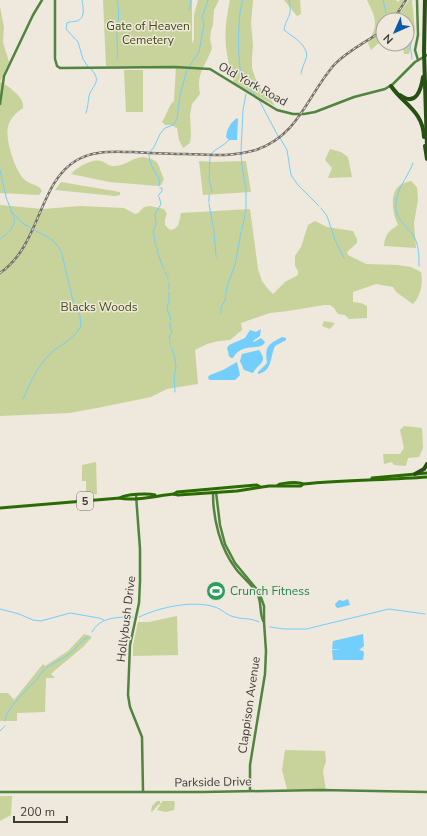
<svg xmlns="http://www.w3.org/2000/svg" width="427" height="836" viewBox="0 0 427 836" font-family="'Nunito Sans',sans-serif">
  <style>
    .green { fill: #c7d39a }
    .water { fill: #73cefc }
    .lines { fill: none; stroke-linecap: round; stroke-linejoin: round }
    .stream { stroke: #73cefc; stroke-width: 1 }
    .secondary { stroke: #51843f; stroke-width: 2.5 }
    .primary { stroke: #2a6c03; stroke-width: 3 }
    .highway { stroke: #265014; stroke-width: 4 }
    .rail-casing { stroke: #74716a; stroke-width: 2.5 }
    .rail { stroke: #eee8dd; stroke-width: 1; stroke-dasharray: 3; stroke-linecap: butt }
    .labels { text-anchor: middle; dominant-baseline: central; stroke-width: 3; stroke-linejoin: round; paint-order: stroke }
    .shield { fill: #eee8dd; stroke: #726f68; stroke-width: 1 }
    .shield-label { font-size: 11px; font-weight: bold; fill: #3d3b36 }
    .park-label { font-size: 12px; fill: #424b0d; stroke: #eee8dd }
    .street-label { font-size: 12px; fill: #3d3b36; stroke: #eee8dd }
    .leisure-label { font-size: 12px; fill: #27864d; stroke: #eee8dd; text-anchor: start }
  </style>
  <rect width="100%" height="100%" fill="#eee8dd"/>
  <g class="green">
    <path d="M103 0H192V44L194 39V15L198 0H219L214 10 213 24 211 31 210 39 212 48C206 66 196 72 200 94L192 104 190 115 191 134 190 143 183 148 179 140 177 128 171 125H165L162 122C167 115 168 106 174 101L176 66H106Z"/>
    <path d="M230 0H253L251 23 253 45 252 57V68L257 83 264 93 271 100 275 106 234 83C224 49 223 34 230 0Z"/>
    <path d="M284 0H300L301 14 297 16Z"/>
    <path d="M367 0H396L398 2 400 0H405L399 8 401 11 409 0H412L415 31 409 54H404L403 44H407V20H383V39L371 50 368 43C379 24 376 19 367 0Z"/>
    <path d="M0 7 4 27 3 42 9 62 0 82C6 84 20 95 22 101 23 103 23 105 23 108 16 113 10 118 8 127 5 139 15 171 24 179 29 184 35 184 40 188L42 191 39 195 0 193Z"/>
    <path d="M124 70H143V112H126Z"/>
    <path d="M330 149 341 152 348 157 352 177 328 178 332 168 325 160Z"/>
    <path d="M142 157C161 160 157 164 164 179L161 185 158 186 109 182 71 174C76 168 92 158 101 161 107 163 109 167 116 166 126 165 132 158 142 157Z"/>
    <path d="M199 161 213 162 246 161 251 192 203 195Z"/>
    <path d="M411 181 417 187 418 200 414 223 416 248 384 246C385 234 388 232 398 225 393 214 388 191 402 184 405 182 408 182 411 181Z"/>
    <path d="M61 182 120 192V195L115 196 55 190Z"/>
    <path d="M0 205 43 209 80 206 124 208 135 214 138 213 144 207 150 206 164 209 167 214 165 219V225L170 230C180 229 179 221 181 213L250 209 258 269 262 281 268 289 273 294 285 282 298 275V271L295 266V256L301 247 308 225 315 221 327 227 353 231 357 239V243L347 252 348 255 366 264 398 265 411 267 421 272C423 283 421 296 413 304L396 292 393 287 376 284 353 292V302L361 303 367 306V318L349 319 345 315 338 314 334 308 330 305H324L288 311 270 313 241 323 242 330 230 340 219 341 207 344 195 350 198 384 167 389 151 397 97 408 69 413 0 416Z"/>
    <path d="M324 321 335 323 330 329 322 326Z"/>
    <path d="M404 426 422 428 423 448 419 457 408 458 406 466 394 465 392 462 384 464 383 454H400L404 448 400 430Z"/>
    <path d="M96 462 97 494 86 495V481H82V465Z"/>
    <path d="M177 616 178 655 133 656V645L138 622H149Z"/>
    <path d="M84 634 92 637 83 647 53 672 51 674 55 678H46L45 712 17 713V721H0V693H8L14 700 43 664 45 666 68 651Z"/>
    <path d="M285 750 325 751 326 761 323 771 326 791 287 789 282 770Z"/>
    <path d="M0 796H12L11 815 0 821Z"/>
    <path d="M157 801H160V803H162V801H174L175 803 174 810 166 812 157 810 161 804 158 805 152 812 151 811 152 806Z"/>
  </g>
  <g class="water">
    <path d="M237 118 238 119 237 140H229L226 137C227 129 230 123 237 118Z"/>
    <path d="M261 329 260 336 253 341 254 342 261 338 265 342C261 352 242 341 233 358H231L229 356 227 348 229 345 245 338 250 330 256 332Z"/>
    <path d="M282 337 286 338V340L275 346C270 356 273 371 258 374V372L267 363C265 346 267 345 282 337Z"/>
    <path d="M259 350C269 363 258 363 253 373L244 370 240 361 242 354Z"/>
    <path d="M237 362 240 375 235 380H209L208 377 210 375 223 370Z"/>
    <path d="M348 599 350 605 338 608 336 607 335 604 339 600 343 601Z"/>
    <path d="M363 634 364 646 359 650 363 651 364 653 363 660H333L332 650 341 649H332L333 641Z"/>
  </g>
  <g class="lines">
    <g class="stream">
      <path d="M82 0C83 7 86 18 77 21 74 22 71 21 67 23L66 29 78 42 83 59 88 67"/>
      <path d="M243 0C237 13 237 68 243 81 246 86 252 91 255 95"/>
      <path d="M289 0C293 18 286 16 284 30 293 37 310 46 306 59 304 64 302 68 301 74"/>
      <path d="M383 0 386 13"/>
      <path d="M189 10 191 0"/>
      <path d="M407 37 410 43 412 59"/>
      <path d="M117 59C118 52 117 44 117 36 118 23 120 13 117 0"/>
      <path d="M189 67 199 52 204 24 202 17 208 0"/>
      <path d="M259 100 278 136"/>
      <path d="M86 113C88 107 88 102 89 96 92 85 103 82 91 69"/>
      <path d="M280 138 287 150 291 175 298 185 319 206"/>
      <path d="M150 152 154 147 160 134 165 128 173 125 177 119 180 95 187 70"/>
      <path d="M241 152 243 110 246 94"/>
      <path d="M149 154C149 162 154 172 159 178V186"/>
      <path d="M211 154C216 148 224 146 229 140"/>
      <path d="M241 154 242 166 246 190"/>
      <path d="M210 157 209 180 212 190 211 192"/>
      <path d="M413 163C409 175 400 184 397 197 391 221 409 224 416 241 419 249 419 258 419 266"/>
      <path d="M0 170 6 197 13 215"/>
      <path d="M158 196 162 191V188H160"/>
      <path d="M159 197 161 204 155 214 156 224 153 232C156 238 153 243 158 249L157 251 164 270"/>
      <path d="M209 202V195L210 194"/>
      <path d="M209 204 214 232"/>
      <path d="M321 208 327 216 335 240 344 258"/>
      <path d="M11 212 14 214"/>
      <path d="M15 215 21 222 32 229"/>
      <path d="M34 230C45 236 56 239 61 252"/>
      <path d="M242 230 246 209V191"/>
      <path d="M214 233 216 255"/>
      <path d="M0 239C8 233 16 228 14 217"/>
      <path d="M217 257V258"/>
      <path d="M165 272 167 276"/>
      <path d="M168 278V279"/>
      <path d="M169 283V289"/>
      <path d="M167 307 169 301V292"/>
      <path d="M167 308 171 320"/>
      <path d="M221 313V307L225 300 227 286 235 265 241 232"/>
      <path d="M170 340 169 336 172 333 170 325V322"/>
      <path d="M170 342V344"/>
      <path d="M172 349 175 358"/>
      <path d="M175 359 176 368 174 376 175 392"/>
      <path d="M23 399C31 381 39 362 56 349 66 342 74 338 81 326L80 316 73 301 62 254"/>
      <path d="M0 609 19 614 33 620 41 621 70 613 99 618 104 620"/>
      <path d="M139 617C160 607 193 600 215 607 222 609 227 616 235 617 245 620 248 617 259 622"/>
      <path d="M270 627 284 629H306L389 609 425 614"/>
      <path d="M92 632C100 617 117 617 133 617"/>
      <path d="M5 721C5 709 30 687 38 678 44 666 58 662 68 655 76 649 81 641 89 636"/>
      <path d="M0 731 5 726"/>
    </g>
    <g class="secondary">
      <path d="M55 0V59L57 66 60 68 175 67 210 69 277 110 293 114H304L315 112 354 97 385 89 393 84 415 62 427 55"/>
      <path d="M417 0 418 35 415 50 418 60"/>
      <path d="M0 104 4 76 33 15 42 0"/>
      <path d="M216 492 220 525 225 544 235 563 259 592 264 606V622L266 651 265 674 250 765V790"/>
      <path d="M213 493C213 519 220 548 236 569 243 578 253 585 258 595 262 604 259 616 264 622"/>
      <path d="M136 495 140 549V581L139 603 130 645 128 695 130 707 142 737 143 791"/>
      <path d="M0 792H203L321 790 427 792"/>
    </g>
    <g class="primary">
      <path d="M372 478 427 473"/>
      <path d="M278 485 280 484C287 483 297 481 303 484"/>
      <path d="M174 494 177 492 257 485 260 487"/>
      <path d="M120 498C126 494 148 493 155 495"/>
      <path d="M0 508 120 498C132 502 160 495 174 494L178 495 237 491 269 486H301L303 484C345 480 386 480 427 477"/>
    </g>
    <g class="highway">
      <path d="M425 0 424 51 427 148"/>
      <path d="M391 86C404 105 423 111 424 137"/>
      <path d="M400 95C416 107 421 90 423 77"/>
      <path d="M425 146 427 159"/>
      <path d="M415 474 424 469 427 464"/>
    </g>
    <defs>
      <g id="rail">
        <path d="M393 20 406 0"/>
        <path d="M0 273C41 245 38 182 77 160 94 150 113 152 133 152 151 153 169 154 187 154 210 155 233 157 256 150 299 135 307 96 334 65 348 50 367 42 383 30"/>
      </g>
    </defs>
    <use href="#rail" class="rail-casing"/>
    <use href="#rail" class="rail"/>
  </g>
  <defs>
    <symbol id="stadium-disc" viewBox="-11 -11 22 22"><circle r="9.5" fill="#2e9e5b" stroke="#eee8dd"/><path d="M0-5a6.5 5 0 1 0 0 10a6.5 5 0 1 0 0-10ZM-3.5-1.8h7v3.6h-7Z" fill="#fff"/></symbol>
  </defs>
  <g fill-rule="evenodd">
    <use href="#stadium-disc" x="205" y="580" width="22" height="22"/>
  </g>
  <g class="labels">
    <rect class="shield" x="77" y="492" width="16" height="18" rx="3"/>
    <g class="shield-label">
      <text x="85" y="501">5</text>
    </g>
    <g class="park-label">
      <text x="148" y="26">Gate of Heaven<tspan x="148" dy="14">Cemetery</tspan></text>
      <text x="99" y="307">Blacks Woods</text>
    </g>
    <g class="street-label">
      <text transform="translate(253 84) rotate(29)">Old York Road</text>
      <text transform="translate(126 619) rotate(-83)">Hollybush Drive</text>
      <text transform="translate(249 705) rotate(-82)">Clappison Avenue</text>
      <text transform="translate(213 782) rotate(-1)">Parkside Drive</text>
    </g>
    <g class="leisure-label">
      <text x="230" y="591">Crunch Fitness</text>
    </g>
  </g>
  <g transform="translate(395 32) rotate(225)"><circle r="19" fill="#eee8dd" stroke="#a7a39a"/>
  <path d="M0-3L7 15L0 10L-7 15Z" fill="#0c57a6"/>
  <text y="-6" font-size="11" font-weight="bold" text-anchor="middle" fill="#3d3b36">N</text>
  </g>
  <path d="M14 816v6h53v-6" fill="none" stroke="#3d3b36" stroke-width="2"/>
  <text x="20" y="816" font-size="12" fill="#3d3b36" stroke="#eee8dd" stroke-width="3" paint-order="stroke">200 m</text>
</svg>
